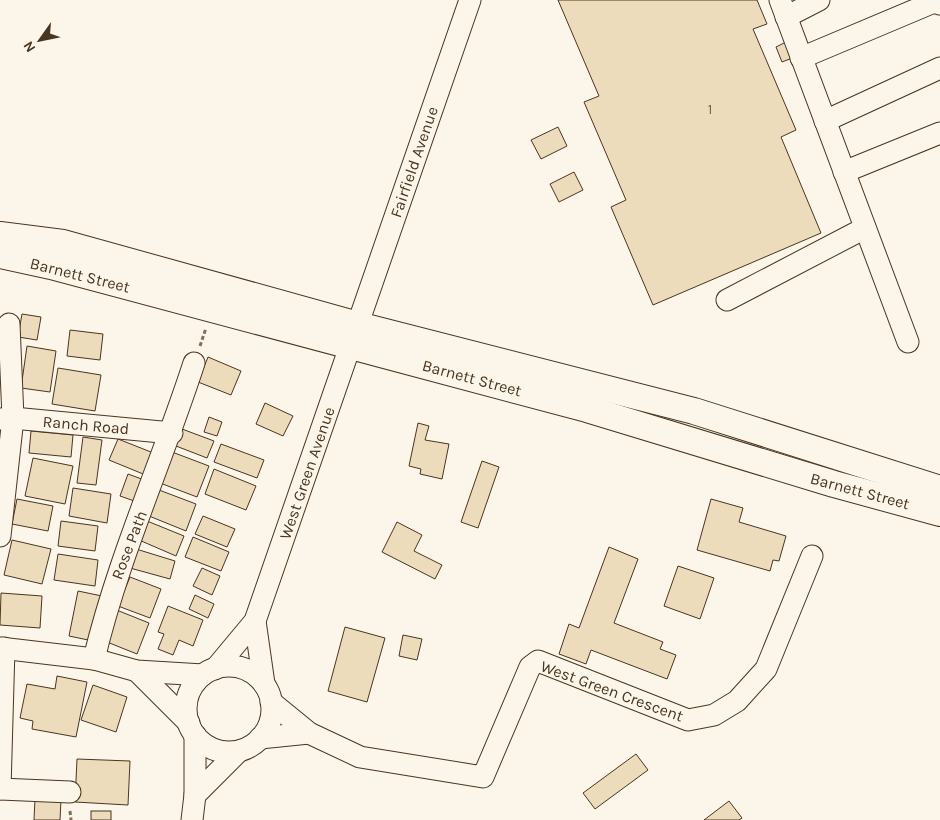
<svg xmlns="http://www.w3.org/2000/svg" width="940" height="820" viewBox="0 0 940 820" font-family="Karla,sans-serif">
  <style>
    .building { fill: #ecdcbc; stroke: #4a3520 }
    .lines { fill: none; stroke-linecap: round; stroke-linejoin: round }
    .minor-casing { stroke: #4a3520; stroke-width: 23 }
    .major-casing { stroke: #4a3520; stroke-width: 28 }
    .path { stroke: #7f6f5c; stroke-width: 3; stroke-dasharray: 4 2.5; stroke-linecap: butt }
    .minor { stroke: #fbf6e9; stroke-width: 21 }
    .major { stroke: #fbf6e9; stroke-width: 26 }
    .labels { text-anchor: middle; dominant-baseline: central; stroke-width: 4; stroke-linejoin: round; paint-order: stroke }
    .number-label { font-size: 14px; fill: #725f47 }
    .street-label { font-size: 16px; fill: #4a3520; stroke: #fbf6e9 }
  </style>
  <rect width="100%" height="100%" fill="#fbf6e9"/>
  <g class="building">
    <path d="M558 0H757L767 24 753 29 796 130 781 137 821 233 653 305 611 207 626 200 584 102 599 96Z"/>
    <path d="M788 41 795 57 782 62 776 47Z"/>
    <path d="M558 127 567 146 541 159 531 140Z"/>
    <path d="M574 172 583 190 559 202 550 184Z"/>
    <path d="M22 314 41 317 37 340 18 337Z"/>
    <path d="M70 330 103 334 100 360 67 356Z"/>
    <path d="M27 346 56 351 50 392 21 388Z"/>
    <path d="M208 357 241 371 231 395 198 382Z"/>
    <path d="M58 368 101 375 95 411 52 404Z"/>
    <path d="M265 403 293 416 283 436 256 424Z"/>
    <path d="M209 417 222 422 217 436 204 432Z"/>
    <path d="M418 423 429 426 425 440 449 444 442 479 420 474 421 469 409 466Z"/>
    <path d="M182 429 214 441 207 458 176 446Z"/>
    <path d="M31 431 73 435 71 457 29 453Z"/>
    <path d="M83 437 102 440 96 485 77 483Z"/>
    <path d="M118 439 156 454 148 476 109 460Z"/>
    <path d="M221 444 264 460 257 478 214 462Z"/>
    <path d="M172 452 209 466 197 497 160 483Z"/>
    <path d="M33 458 73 466 65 504 25 496Z"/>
    <path d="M482 461 499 467 478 528 461 522Z"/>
    <path d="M214 469 256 486 246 510 205 494Z"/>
    <path d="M128 474 147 481 140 503 120 496Z"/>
    <path d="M73 488 111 494 107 523 69 516Z"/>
    <path d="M159 490 196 504 186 531 149 516Z"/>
    <path d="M17 499 53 506 48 531 12 524Z"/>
    <path d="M711 499 743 508 739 522 786 536 779 561 773 560 770 571 697 550Z"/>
    <path d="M203 516 235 529 227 547 195 534Z"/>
    <path d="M61 521 98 526 95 551 58 546Z"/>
    <path d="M147 521 184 536 176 556 139 540Z"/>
    <path d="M397 522 422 535 414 551 442 565 435 579 382 552Z"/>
    <path d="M193 537 229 552 221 571 185 557Z"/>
    <path d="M12 540 51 549 42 584 4 575Z"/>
    <path d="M609 547 638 559 614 623 663 642 660 649 676 655 667 679 591 650 586 664 559 654 569 624 579 628Z"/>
    <path d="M136 549 175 561 170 579 130 568Z"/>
    <path d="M58 554 98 560 95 586 54 580Z"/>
    <path d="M678 566 714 578 700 619 664 606Z"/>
    <path d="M202 568 220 576 212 595 193 586Z"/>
    <path d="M130 577 161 589 150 618 118 606Z"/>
    <path d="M78 591 102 596 93 641 69 636Z"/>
    <path d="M1 593 42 596 40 628 0 625Z"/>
    <path d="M195 595 214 604 208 618 189 609Z"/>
    <path d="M168 606 203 620 193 646 179 640 173 655 158 649 164 634 158 632Z"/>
    <path d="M114 609 149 623 137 654 102 640Z"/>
    <path d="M345 627 385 638 367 702 328 691Z"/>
    <path d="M403 635 422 639 417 660 399 656Z"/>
    <path d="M57 676 87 682 76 737 32 729 33 721 20 718 27 684 55 689Z"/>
    <path d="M93 685 127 697 116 732 81 720Z"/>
    <path d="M636 754 648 770 595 809 583 793Z"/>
    <path d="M77 759 130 761 128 805 75 802Z"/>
    <path d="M35 799 61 800 60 820H34Z"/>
    <path d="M729 801 742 818 739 820H704Z"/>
    <rect x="91" y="811" width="20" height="9"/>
  </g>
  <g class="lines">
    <defs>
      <g id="minor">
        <path d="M780 0 908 342"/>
        <path d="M786 17 819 0"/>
        <path d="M801 58 934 2 940 4"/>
        <path d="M825 121 940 68"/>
        <path d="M844 172 940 133"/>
        <path d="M727 300 865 228"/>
        <path d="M0 419 13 418 172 433"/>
        <path d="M0 536 13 418 9 324"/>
        <path d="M255 621 264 684"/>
        <path d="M0 648 94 659 137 671 203 675"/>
        <path d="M94 659C118 558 162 462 194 363"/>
        <circle cx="229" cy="709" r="43"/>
        <path d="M215 669 255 621 470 0"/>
        <path d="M137 671 189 723"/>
        <path d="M271 702 309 733 360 757 483 777 530 667 538 661 688 720 714 715 737 701 766 669 812 556"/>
        <path d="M260 738 309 733"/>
        <path d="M0 789 4 648"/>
        <path d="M0 789 70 792"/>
        <path d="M195 795 239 751"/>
        <path d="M192 820 195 795V735"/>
      </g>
      <g id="major">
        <path d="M0 235 63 243 358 325 694 411 940 489"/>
        <path d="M0 255 51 266 587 409 834 484 940 513"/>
      </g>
    </defs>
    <use href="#minor" class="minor-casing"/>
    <use href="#major" class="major-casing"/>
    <g class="path">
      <path d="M200 346 206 328"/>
      <path d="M70 811 71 820"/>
    </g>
    <use href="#minor" class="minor"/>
    <use href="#major" class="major"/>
  </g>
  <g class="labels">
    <g class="number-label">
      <text x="710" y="109">1</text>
    </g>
    <g class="street-label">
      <text transform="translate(414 162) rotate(-71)">Fairfield Avenue</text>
      <text transform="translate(80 275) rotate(14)">Barnett Street</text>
      <text transform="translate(472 378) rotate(15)">Barnett Street</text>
      <text transform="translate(86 425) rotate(5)">Ranch Road</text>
      <text transform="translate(307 473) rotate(-71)">West Green Avenue</text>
      <text transform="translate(860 491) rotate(15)">Barnett Street</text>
      <text transform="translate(129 545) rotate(-69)">Rose Path</text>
      <text transform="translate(612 691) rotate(20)">West Green Crescent</text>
    </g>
  </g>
  <g transform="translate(40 40) rotate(237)" stroke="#fbf6e9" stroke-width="4" paint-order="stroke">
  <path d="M0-4L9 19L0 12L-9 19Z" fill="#4a3520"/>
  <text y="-8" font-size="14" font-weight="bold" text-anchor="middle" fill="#4a3520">N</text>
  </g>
</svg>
